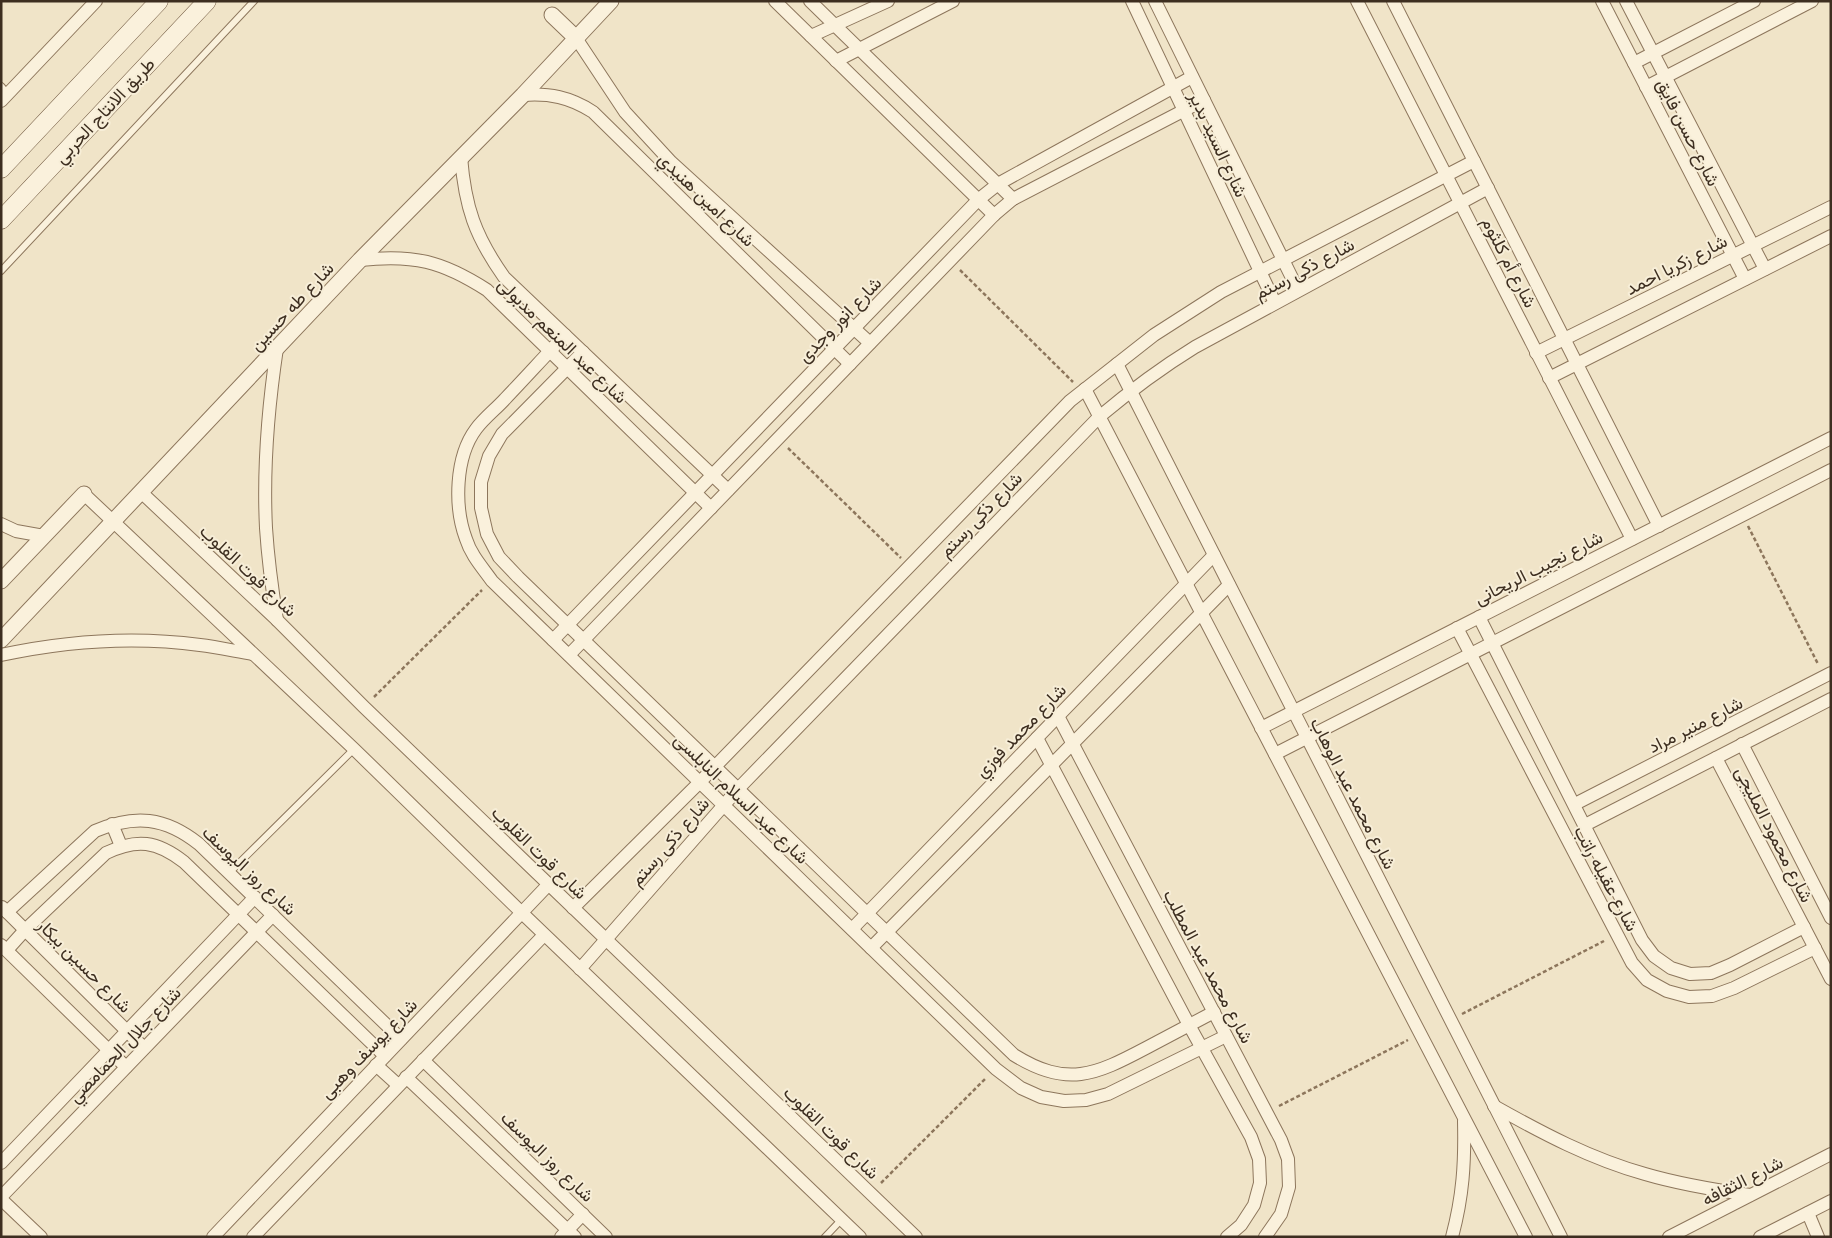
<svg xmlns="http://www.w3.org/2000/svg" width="1832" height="1238" viewBox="0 0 1832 1238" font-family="'Playfair Display',Vazirmatn,serif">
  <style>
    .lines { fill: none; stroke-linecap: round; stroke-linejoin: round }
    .service-casing { stroke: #8d765c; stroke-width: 8 }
    .minor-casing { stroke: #8d765c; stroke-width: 14 }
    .tertiary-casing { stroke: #8d765c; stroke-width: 17 }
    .secondary-casing { stroke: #6f573f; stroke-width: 19 }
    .path { stroke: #8d765c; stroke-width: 2.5; stroke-dasharray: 4 2.5; stroke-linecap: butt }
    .service { stroke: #faf1dc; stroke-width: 6 }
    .minor { stroke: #faf1dc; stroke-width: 12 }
    .tertiary { stroke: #faf1dc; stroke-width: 15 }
    .secondary { stroke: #faf1dc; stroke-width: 18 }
    .labels { text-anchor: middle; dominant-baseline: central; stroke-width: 4; stroke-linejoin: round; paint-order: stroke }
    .street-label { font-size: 18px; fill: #3d2e20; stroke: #f7eed8 }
  </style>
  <rect width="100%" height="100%" fill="#f0e4c8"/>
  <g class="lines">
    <defs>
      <g id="service">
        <path d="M1 86 8 94"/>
        <path d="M1 271 254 1"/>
        <path d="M229 873 354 749"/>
        <path d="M825 1237 842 1219"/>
      </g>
      <g id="minor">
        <path d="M775 1 994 215"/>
        <path d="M810 1 1013 199"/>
        <path d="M1132 1 1275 303"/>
        <path d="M1155 1 1298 290"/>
        <path d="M1357 1 1632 539"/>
        <path d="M1393 1 1659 526"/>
        <path d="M1602 1 1745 279"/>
        <path d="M1626 1 1765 269"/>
        <path d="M811 36 888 1"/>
        <path d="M576 38 625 112 671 162 870 343"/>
        <path d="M836 61 953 1"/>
        <path d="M1634 63 1754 1"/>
        <path d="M1646 87 1812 1"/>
        <path d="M523 95C549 93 570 97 593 112L850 364"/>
        <path d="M1 101 96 1"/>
        <path d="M461 157C465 207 475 236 504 277L728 490"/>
        <path d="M360 260C413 254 442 261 487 290L711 508"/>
        <path d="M565 335C545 356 525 378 505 399 496 409 484 418 476 429 455 457 454 507 466 539 471 555 482 567 492 581L996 1069 1021 1088 1041 1097 1064 1101 1086 1100 1108 1094 1226 1036"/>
        <path d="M583 352 502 434 489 456 481 482V508L487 534 499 557 518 577 1014 1055C1067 1088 1095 1075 1146 1048 1169 1036 1191 1024 1214 1012"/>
        <path d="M1536 353 1831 207"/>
        <path d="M1117 364 1561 1237"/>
        <path d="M1549 378 1831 236"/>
        <path d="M1085 389 1526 1237"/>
        <path d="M141 492 277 620 364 707 916 1237"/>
        <path d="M84 494 354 749 522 913 860 1237"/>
        <path d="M1 524 16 531 44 536"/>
        <path d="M1479 617 1642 940 1654 956 1671 968 1690 974 1711 973 1730 965 1804 927"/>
        <path d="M277 620C272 589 268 559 266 528 263 468 268 408 277 348"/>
        <path d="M1457 628 1632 963 1647 980 1667 991 1689 997 1712 996 1734 988 1815 948"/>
        <path d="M553 640 978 200 998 184 1192 77"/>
        <path d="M1 655C66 641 133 636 200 645 217 647 235 651 253 654"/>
        <path d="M569 655 994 215 1013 199 1204 100"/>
        <path d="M1058 716 1281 1140 1288 1159 1289 1187 1281 1214 1265 1237"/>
        <path d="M1261 728 1831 438"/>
        <path d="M1037 738 1189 1025 1251 1137 1259 1159 1260 1183 1254 1205 1241 1225 1227 1237"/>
        <path d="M1742 744 1831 918"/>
        <path d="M1275 754 1831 470"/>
        <path d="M1716 758 1831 979"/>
        <path d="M1575 804 1831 673"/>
        <path d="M112 824 121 846"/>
        <path d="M1585 825 1831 699"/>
        <path d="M2 907 144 1048"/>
        <path d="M573 908 700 782 1070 401 1154 335 1221 292 1474 161"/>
        <path d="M7 912 95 831C135 814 165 817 199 844L401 1039"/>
        <path d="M852 929 1214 555"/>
        <path d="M1 945 126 1067"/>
        <path d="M871 948 1229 585"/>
        <path d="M7 950 25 930 106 853C137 838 157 841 184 862L385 1056"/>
        <path d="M580 969 738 789 1099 417C1130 391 1161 368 1195 347L1488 188"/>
        <path d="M423 1060 606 1237"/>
        <path d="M376 1065 398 1085"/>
        <path d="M406 1077 575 1237"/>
        <path d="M1494 1106C1542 1133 1591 1159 1645 1174 1679 1184 1715 1190 1750 1195"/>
        <path d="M1 1163 255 897"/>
        <path d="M1 1197 273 915"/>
        <path d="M1 1199 41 1237"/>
        <path d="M1808 1213 1818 1237"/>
        <path d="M213 1237 549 884"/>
        <path d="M253 1237 544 935"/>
        <path d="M561 1237 583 1214"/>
        <path d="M1452 1237C1463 1196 1465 1163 1464 1121"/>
        <path d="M1669 1237 1831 1154"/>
        <path d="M1760 1237 1831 1201"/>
      </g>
      <g id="tertiary">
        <path d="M552 15 576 38"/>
        <path d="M1 581 84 494"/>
        <path d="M1 640 360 260 523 95 611 1"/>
      </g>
      <g id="secondary">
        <path d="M1 169 159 1"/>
        <path d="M1 220 207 1"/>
      </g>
    </defs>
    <use href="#service" class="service-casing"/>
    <use href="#minor" class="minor-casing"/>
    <use href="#tertiary" class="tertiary-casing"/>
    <use href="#secondary" class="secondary-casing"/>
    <g class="path">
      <path d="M960 270 1073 382"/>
      <path d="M788 448 901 558"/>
      <path d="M1748 526 1818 664"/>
      <path d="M374 697 482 590"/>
      <path d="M1462 1014 1604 941"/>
      <path d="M1279 1106 1408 1040"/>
      <path d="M881 1183 986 1078"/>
    </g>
    <use href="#service" class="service"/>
    <use href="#minor" class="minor"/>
    <use href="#tertiary" class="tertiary"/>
    <use href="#secondary" class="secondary"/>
  </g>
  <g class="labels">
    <g class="street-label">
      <text transform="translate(104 110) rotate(-47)">طريق الانتاج الحربي</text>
      <text transform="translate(1689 132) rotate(63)">شارع حسن فايق</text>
      <text transform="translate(1219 144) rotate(65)">شارع السيد بدير</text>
      <text transform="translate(707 199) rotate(44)">شارع امين هنيدي</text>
      <text transform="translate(1510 262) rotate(63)">شارع أم كلثوم</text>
      <text transform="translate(1676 264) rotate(-27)">شارع زكريا احمد</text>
      <text transform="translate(1304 268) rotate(-28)">شارع ذكى رستم</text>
      <text transform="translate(291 306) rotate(-47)">شارع طه حسين</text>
      <text transform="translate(839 319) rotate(-46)">شارع انور وجدى</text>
      <text transform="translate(563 340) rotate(44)">شارع عبد المنعم مدبولى</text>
      <text transform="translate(980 514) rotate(-46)">شارع ذكى رستم</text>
      <text transform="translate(1538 567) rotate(-27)">شارع نجيب الريحانى</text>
      <text transform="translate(249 570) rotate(43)">شارع قوت القلوب</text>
      <text transform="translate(1695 724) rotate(-27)">شارع منير مراد</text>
      <text transform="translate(1020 730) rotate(-46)">شارع محمد فوزي</text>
      <text transform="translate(1354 793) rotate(63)">شارع محمد عبد الوهاب</text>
      <text transform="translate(742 798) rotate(44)">شارع عبد السلام النابلسى</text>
      <text transform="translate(1775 834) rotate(63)">شارع محمود المليجى</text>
      <text transform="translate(669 841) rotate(-49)">شارع ذكى رستم</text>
      <text transform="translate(540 852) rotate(44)">شارع قوت القلوب</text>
      <text transform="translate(250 870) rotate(43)">شارع روز اليوسف</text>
      <text transform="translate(1607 878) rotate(62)">شارع عقيله راتب</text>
      <text transform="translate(85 965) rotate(45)">شارع حسين بيكار</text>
      <text transform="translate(1209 966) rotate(62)">شارع محمد عبد المطلب</text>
      <text transform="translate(124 1044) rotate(-46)">شارع جلال الحمامصي</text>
      <text transform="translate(368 1048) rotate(-46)">شارع يوسف وهبى</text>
      <text transform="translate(832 1132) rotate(44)">شارع قوت القلوب</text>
      <text transform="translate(548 1156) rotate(44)">شارع روز اليوسف</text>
      <text transform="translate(1742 1180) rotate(-27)">شارع الثقافه</text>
    </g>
  </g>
  <rect width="1832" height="1238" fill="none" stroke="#3d2e20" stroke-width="5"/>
</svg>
